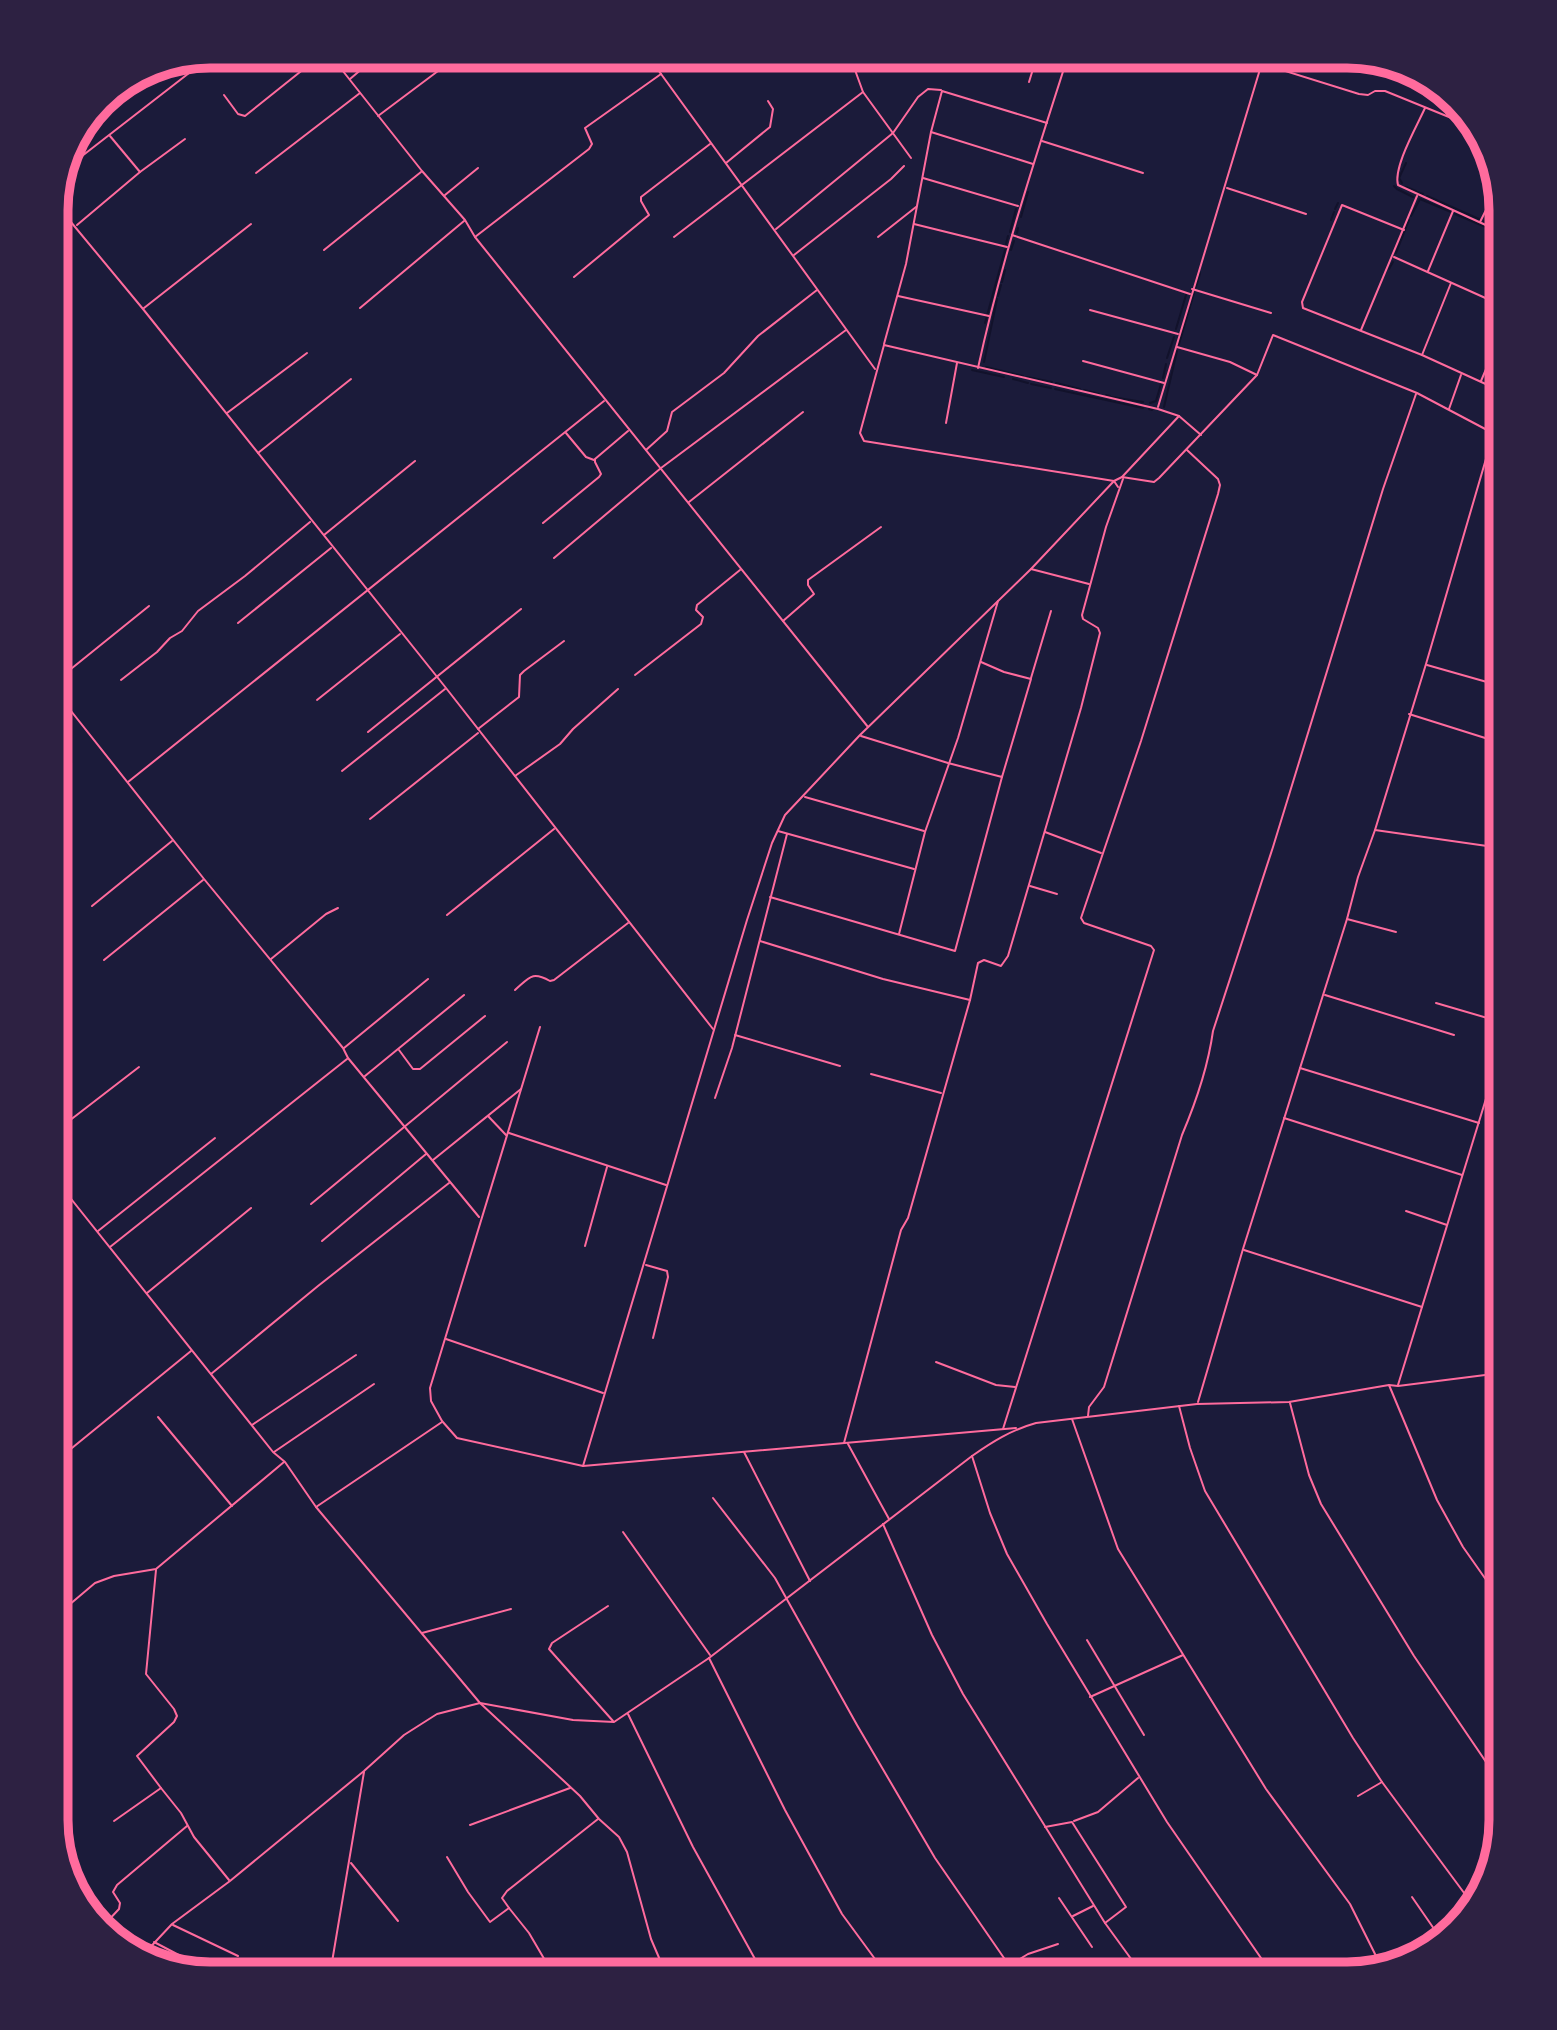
<svg xmlns="http://www.w3.org/2000/svg" width="1557" height="2030" viewBox="0 0 1557 2030" font-family="'Fira Sans',sans-serif">
  <style>
    .lines { fill: none; stroke-linecap: round; stroke-linejoin: round }
    .stream { stroke: #12122b; stroke-width: 2 }
    .minor { stroke: #ff6b9d; stroke-width: 2 }
    .rim { fill: none; stroke: #ff6b9d; stroke-width: 9 }
  </style>
  <rect width="100%" height="100%" fill="#1b1b3a"/>
  <g class="lines">
    <g class="stream">
      <path d="M1402 183 1399 178 1406 163"/>
      <path d="M1394 186 1397 189 1413 197"/>
      <path d="M1406 187 1416 191"/>
      <path d="M1417 192 1423 194"/>
      <path d="M1427 196 1479 219"/>
      <path d="M1335 209 1338 203"/>
      <path d="M1455 214 1488 228"/>
      <path d="M1411 216 1420 199 1451 212"/>
      <path d="M1021 217 1028 192"/>
      <path d="M1331 220 1334 212"/>
      <path d="M1484 221 1501 229"/>
      <path d="M1494 231 1501 234"/>
      <path d="M1010 232 1016 209"/>
      <path d="M1017 233 1018 228"/>
      <path d="M1006 244 1008 236"/>
      <path d="M1011 250 1014 241"/>
      <path d="M1396 253 1409 220"/>
      <path d="M1389 269 1393 262"/>
      <path d="M1002 282 1005 270"/>
      <path d="M1196 287 1200 273"/>
      <path d="M998 296 1001 285"/>
      <path d="M985 323 1005 250"/>
      <path d="M1176 329 1186 295"/>
      <path d="M1179 344 1194 293"/>
      <path d="M1167 358 1174 337"/>
      <path d="M984 362 997 299"/>
      <path d="M986 367 1023 376"/>
      <path d="M972 370 1004 377"/>
      <path d="M1027 377 1052 382"/>
      <path d="M1163 378 1166 364"/>
      <path d="M1013 379 1028 383"/>
      <path d="M1056 383 1080 389"/>
      <path d="M1031 384 1051 388"/>
      <path d="M1055 389 1143 408"/>
      <path d="M1084 390 1099 394"/>
      <path d="M1106 395 1110 396"/>
      <path d="M1112 397 1143 402"/>
      <path d="M1150 403 1156 401 1161 384"/>
      <path d="M1164 407 1177 351"/>
      <path d="M1149 409 1152 410"/>
    </g>
    <g class="minor">
      <path d="M331 56 422 171 465 220 475 237 868 727"/>
      <path d="M648 56 875 369"/>
      <path d="M864 56 855 70 863 92 911 158"/>
      <path d="M1263 64 1359 94 1368 95 1375 91H1385L1476 128"/>
      <path d="M977 67 979 56"/>
      <path d="M350 79 377 56"/>
      <path d="M1029 82 1037 56"/>
      <path d="M224 95 238 114 245 116 320 56"/>
      <path d="M1425 108C1417 126 1393 167 1398 185L1501 232"/>
      <path d="M378 116 458 56"/>
      <path d="M1453 117 1457 108"/>
      <path d="M931 132 1033 164"/>
      <path d="M110 136 140 172"/>
      <path d="M1042 141 1143 173"/>
      <path d="M726 163 770 127 773 109 768 101"/>
      <path d="M64 170 211 56"/>
      <path d="M256 173 360 93"/>
      <path d="M923 178 1018 206"/>
      <path d="M1227 188 1306 214"/>
      <path d="M445 195 478 168"/>
      <path d="M56 204 143 309 446 688 713 1029"/>
      <path d="M1480 222 1495 192"/>
      <path d="M914 224 1007 247"/>
      <path d="M77 225 140 172 185 139"/>
      <path d="M776 229 893 133 918 97 928 89 941 90"/>
      <path d="M1404 230 1342 205 1302 302 1303 308 1422 355 1501 391"/>
      <path d="M1012 235 1190 294"/>
      <path d="M475 237 589 149 592 144 585 128 661 74"/>
      <path d="M674 237 863 92"/>
      <path d="M878 237 916 207"/>
      <path d="M324 250 421 172"/>
      <path d="M794 255 891 179 904 166"/>
      <path d="M1394 257 1501 305"/>
      <path d="M1428 271 1453 211"/>
      <path d="M574 277 649 215 641 201V197L710 144"/>
      <path d="M1192 289 1271 313"/>
      <path d="M898 296 989 316"/>
      <path d="M144 308 251 224"/>
      <path d="M360 308 464 221"/>
      <path d="M1090 310 1178 334"/>
      <path d="M1361 330 1417 196"/>
      <path d="M884 344 906 264 931 132 942 91 1047 123"/>
      <path d="M1177 347 1230 362 1257 375"/>
      <path d="M1422 355 1451 283"/>
      <path d="M1083 361 1164 383"/>
      <path d="M978 368C1001 262 1035 159 1068 56"/>
      <path d="M1481 381 1501 334"/>
      <path d="M1158 407 1264 56"/>
      <path d="M1449 409 1461 375"/>
      <path d="M227 413 307 353"/>
      <path d="M946 423 957 363"/>
      <path d="M566 433 586 457 594 460"/>
      <path d="M646 450 667 431 672 412 724 373 758 336 817 290"/>
      <path d="M258 453 351 379"/>
      <path d="M56 462 61 458"/>
      <path d="M1122 477 1154 482 1159 478 1257 375 1273 335 1417 393 1489 431 1493 435 1426 664 1375 830 1358 877 1347 919 1243 1249 1198 1402"/>
      <path d="M1118 487 1114 481 864 441 860 433 884 345 1158 409 1179 416 1201 435"/>
      <path d="M689 502 803 412"/>
      <path d="M543 523 599 477 601 474 595 462V459L628 431"/>
      <path d="M324 535 415 461"/>
      <path d="M554 558 661 468 846 330"/>
      <path d="M1031 569 1089 584"/>
      <path d="M783 621 814 594 808 585V580L881 527"/>
      <path d="M238 623 331 548"/>
      <path d="M1427 665 1501 686"/>
      <path d="M635 675 701 624 703 617 696 610 697 605 740 570"/>
      <path d="M1031 678 1051 611"/>
      <path d="M121 680 157 652 170 638 182 631 198 611 245 576 310 522"/>
      <path d="M56 681 149 606"/>
      <path d="M56 692 204 879 343 1048 348 1058 479 1217"/>
      <path d="M317 700 400 634"/>
      <path d="M1409 714 1501 743"/>
      <path d="M478 729 519 697 520 675 524 671 564 641"/>
      <path d="M368 732 521 609"/>
      <path d="M861 736 948 763 1002 777 1031 679 1004 672 981 662"/>
      <path d="M342 771 445 689"/>
      <path d="M515 776 560 744 573 729 618 689"/>
      <path d="M128 782 604 401"/>
      <path d="M805 797 924 831"/>
      <path d="M370 819 478 733"/>
      <path d="M1375 830 1501 848"/>
      <path d="M778 831 914 869"/>
      <path d="M1045 832 1101 853"/>
      <path d="M1030 886 1057 894"/>
      <path d="M770 897 955 951 1002 777"/>
      <path d="M92 906 172 841"/>
      <path d="M447 915 554 829"/>
      <path d="M1347 919 1396 932"/>
      <path d="M899 934 925 832 958 738 998 601"/>
      <path d="M760 941 883 979 970 1000"/>
      <path d="M271 959 326 914 338 908"/>
      <path d="M104 960 203 880"/>
      <path d="M515 990C530 977 532 971 550 981L554 980 628 923"/>
      <path d="M1325 995 1454 1035"/>
      <path d="M1436 1003 1501 1022"/>
      <path d="M540 1027 430 1388 431 1401 442 1421 457 1438 583 1466 1016 1428"/>
      <path d="M735 1035 840 1066"/>
      <path d="M344 1048 428 979"/>
      <path d="M399 1050 413 1069H420L485 1016"/>
      <path d="M1300 1068 1479 1123"/>
      <path d="M871 1074 941 1093"/>
      <path d="M365 1076 464 995"/>
      <path d="M715 1098 732 1048 787 834"/>
      <path d="M488 1116 506 1135"/>
      <path d="M1284 1118 1462 1175"/>
      <path d="M56 1131 139 1067"/>
      <path d="M509 1133 666 1185"/>
      <path d="M433 1160 521 1089"/>
      <path d="M56 1180 273 1452 285 1462 316 1507 480 1703 580 1796 599 1819 619 1837 627 1852 651 1939 666 1974"/>
      <path d="M311 1204 507 1042"/>
      <path d="M1406 1211 1447 1225"/>
      <path d="M98 1231 215 1138"/>
      <path d="M322 1241 426 1154"/>
      <path d="M585 1246 607 1167"/>
      <path d="M1501 1246 1498 1234 1501 1233"/>
      <path d="M110 1247 347 1059"/>
      <path d="M1244 1250 1422 1307"/>
      <path d="M646 1265 667 1271 668 1277 653 1338"/>
      <path d="M147 1293 251 1208"/>
      <path d="M446 1339 603 1393"/>
      <path d="M936 1362 996 1385 1015 1387"/>
      <path d="M211 1374 318 1286 449 1183"/>
      <path d="M1498 1374 1501 1387"/>
      <path d="M1389 1385 1437 1500 1463 1547 1501 1601"/>
      <path d="M1398 1385 1501 1050"/>
      <path d="M1290 1403 1309 1475 1321 1504 1414 1656 1501 1784"/>
      <path d="M1179 1406 1190 1448 1205 1491 1353 1738 1382 1782"/>
      <path d="M1088 1416 1089 1407 1104 1387 1182 1135C1196 1102 1208 1067 1213 1031L1273 847 1383 489 1416 394"/>
      <path d="M158 1417 232 1506"/>
      <path d="M1072 1419 1118 1549 1266 1789 1350 1904 1380 1964"/>
      <path d="M252 1425 356 1355"/>
      <path d="M1003 1429 1154 950 1151 946 1084 923 1081 918 1141 741 1218 494 1220 485 1218 479 1187 450"/>
      <path d="M844 1443 901 1230 908 1218 970 1000 978 963 984 960 1001 966 1008 956 1081 708 1100 633 1098 628 1083 619 1082 615 1106 527 1123 479"/>
      <path d="M848 1444 889 1519"/>
      <path d="M274 1452 374 1384"/>
      <path d="M744 1452 810 1581"/>
      <path d="M972 1456 990 1513 1007 1554 1047 1624 1167 1822 1272 1974"/>
      <path d="M56 1461 191 1351"/>
      <path d="M583 1466 747 920 772 843 785 815 860 735 1031 569 1114 481 1122 477 1179 416"/>
      <path d="M713 1498 775 1578 857 1725 935 1858 1015 1974"/>
      <path d="M316 1507 442 1422"/>
      <path d="M883 1524 932 1635 963 1694 1105 1923 1142 1974"/>
      <path d="M623 1532 710 1655"/>
      <path d="M156 1570 146 1674 174 1709 177 1716 174 1722 137 1756 161 1788"/>
      <path d="M608 1606 552 1643 549 1649 613 1721"/>
      <path d="M56 1616 95 1583 114 1576 156 1569 284 1462"/>
      <path d="M422 1633 511 1609"/>
      <path d="M1087 1640 1144 1735"/>
      <path d="M709 1658 785 1810 842 1914 886 1974"/>
      <path d="M1090 1697 1183 1655"/>
      <path d="M628 1714 693 1847 755 1959V1963L737 1970 735 1974"/>
      <path d="M1358 1796 1382 1782 1473 1905"/>
      <path d="M114 1821 161 1788 181 1813 194 1837 229 1880"/>
      <path d="M1074 1821 1098 1812 1138 1778"/>
      <path d="M470 1825 570 1788"/>
      <path d="M1045 1827 1072 1822 1126 1907 1105 1923"/>
      <path d="M447 1857 468 1892 490 1922 509 1908 502 1898 507 1891 598 1819"/>
      <path d="M351 1863 398 1921"/>
      <path d="M1412 1897 1441 1939"/>
      <path d="M1059 1898 1092 1947"/>
      <path d="M509 1908 529 1933 553 1974"/>
      <path d="M1073 1916 1093 1906"/>
      <path d="M104 1925 119 1909 120 1903 113 1892 117 1885 187 1826"/>
      <path d="M173 1925 238 1956"/>
      <path d="M154 1942 215 1974"/>
      <path d="M142 1956 172 1924 230 1881 364 1771 404 1735 437 1714 480 1703 573 1720 614 1722 709 1658 972 1456C992 1442 1011 1430 1036 1423L1197 1404 1289 1402 1389 1385 1398 1386 1501 1373"/>
      <path d="M1010 1965 1028 1954 1058 1944"/>
      <path d="M389 1971 391 1974"/>
      <path d="M330 1974 364 1772"/>
    </g>
  </g>
  <path d="M0 0H1557V2030H0ZM210 68H1347A142 142 0 0 1 1489 210V1820A142 142 0 0 1 1347 1962H210A142 142 0 0 1 68 1820V210A142 142 0 0 1 210 68Z" fill="#2d2142" fill-rule="evenodd"/>
  <path class="rim" d="M210 68H1347A142 142 0 0 1 1489 210V1820A142 142 0 0 1 1347 1962H210A142 142 0 0 1 68 1820V210A142 142 0 0 1 210 68Z"/>
</svg>
